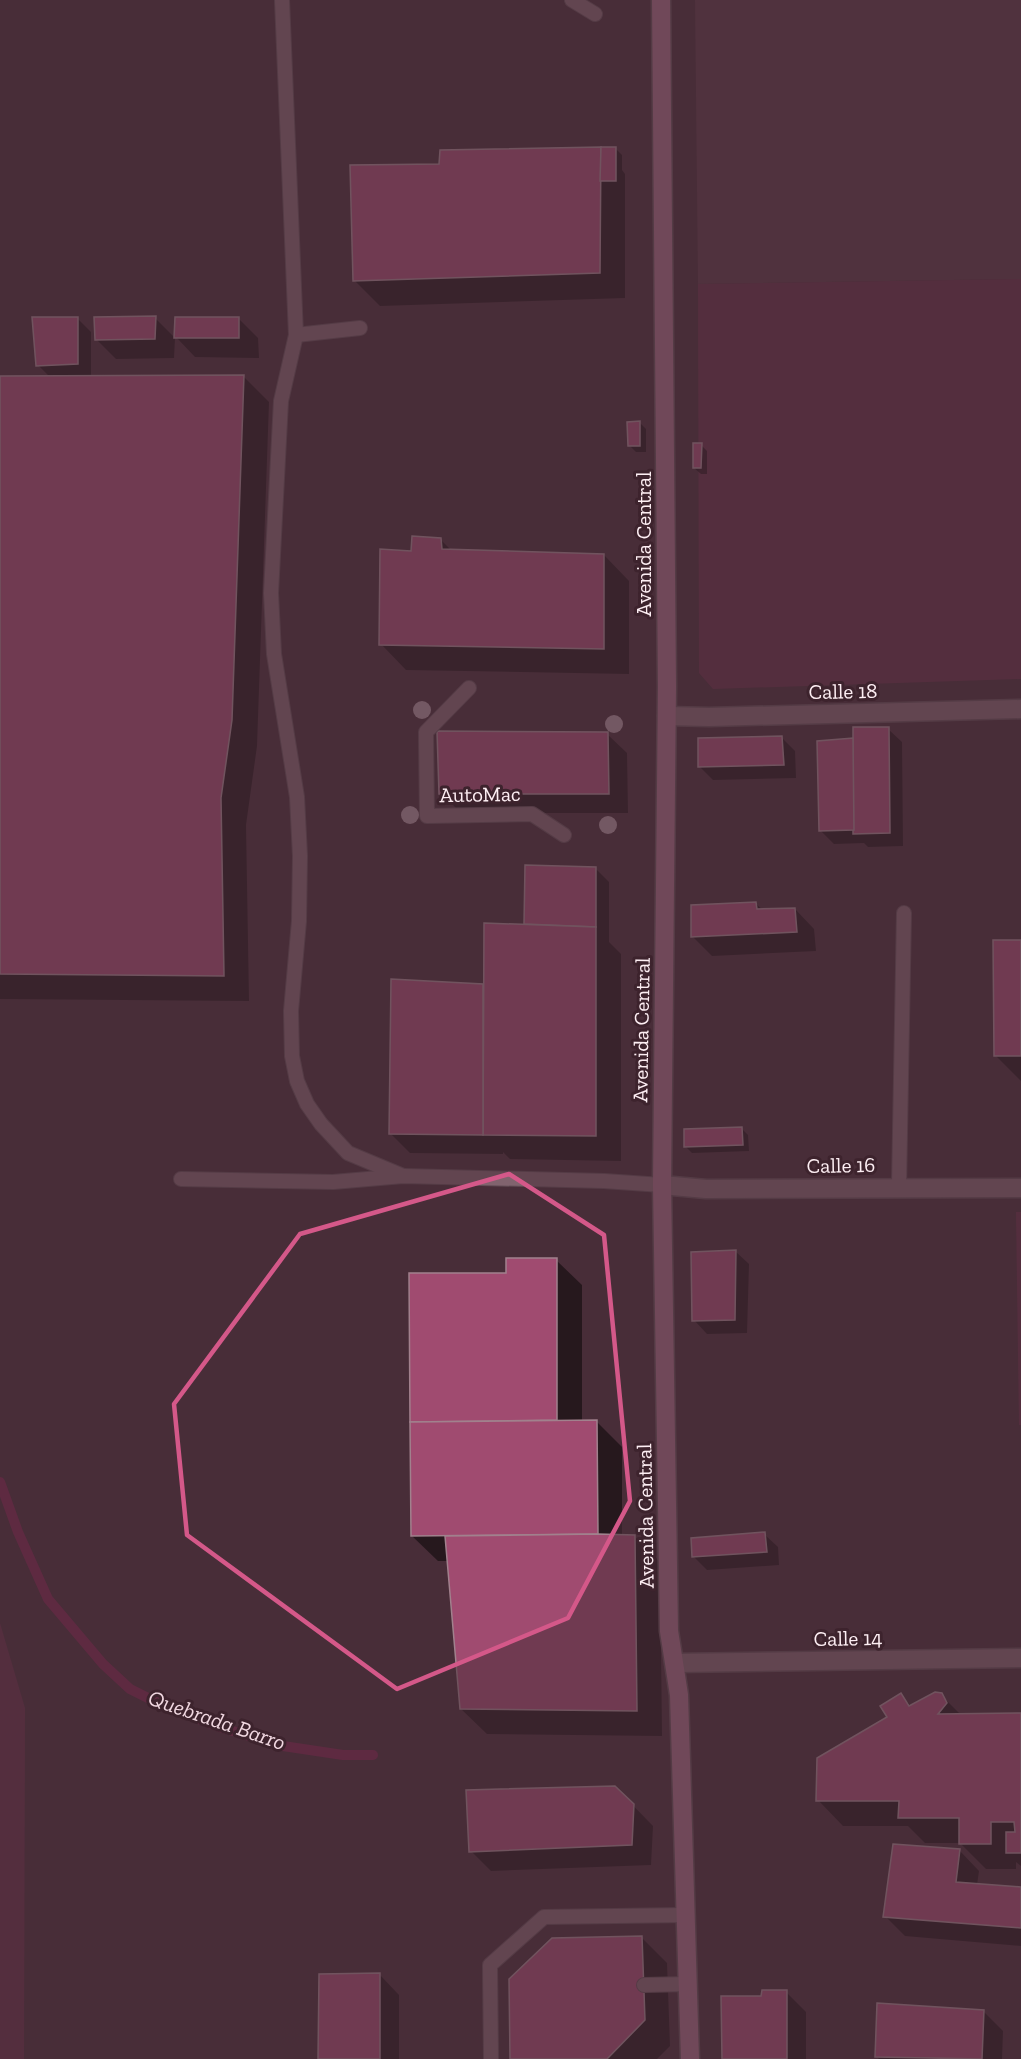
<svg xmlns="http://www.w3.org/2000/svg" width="1021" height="2059" viewBox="0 0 1021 2059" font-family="'Zilla Slab',serif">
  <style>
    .built { fill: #593845 }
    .green { fill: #623046 }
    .shadow { fill: #0007 }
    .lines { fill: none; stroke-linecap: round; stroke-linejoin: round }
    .stream { stroke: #78264d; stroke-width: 10 }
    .building { fill: #a04b70; stroke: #a1818d; stroke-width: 1.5 }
    .lane-casing { stroke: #634d56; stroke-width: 16 }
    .street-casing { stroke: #634d56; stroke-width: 21 }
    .secondary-casing { stroke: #634d56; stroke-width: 21 }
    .lane { stroke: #81636e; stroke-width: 14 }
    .street { stroke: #81636e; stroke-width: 18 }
    .secondary { stroke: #a06980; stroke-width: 18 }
    .tree { fill: #a78d97 }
    .marked { fill: none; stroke: #d45889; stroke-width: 4.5; stroke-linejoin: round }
    .labels { text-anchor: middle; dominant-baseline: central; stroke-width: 6; stroke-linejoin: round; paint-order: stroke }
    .street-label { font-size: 21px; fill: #fdeef3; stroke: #3d232d }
    .water-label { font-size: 22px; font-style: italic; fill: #f1d8e1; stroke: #3d232d }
  </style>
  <rect width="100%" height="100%" fill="#482d38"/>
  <path class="built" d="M695 0H1021V279L698 284Z"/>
  <g class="green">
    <path d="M1021 279V679L713 689 699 673 698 284Z"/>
    <path d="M1016 1212H1021V1425H1019Z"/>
    <path d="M0 1623 25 1708 24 2059H0Z"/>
  </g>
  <g class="shadow">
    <path d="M616 149 622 155V170L625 174V298L380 306 355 281Z"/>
    <path d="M77 318 91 332V377H244L269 402 257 746 246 825 249 1001 0 999V378L50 377 38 365Z"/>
    <path d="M155 318 175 338 174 358 116 359 96 339Z"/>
    <path d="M238 318 258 338 259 358 195 357 176 337Z"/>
    <path d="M640 423 646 429V452H636L629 445Z"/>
    <path d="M701 445 707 451V474H701L694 468Z"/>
    <path d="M440 539 452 551 604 555 629 581V674L406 670 381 644 412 553Z"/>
    <path d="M888 729 902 742 903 846 868 847 864 843 834 844 821 831 855 740Z"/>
    <path d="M607 734 627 753 628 813H461L441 793Z"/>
    <path d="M781 737 795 751 796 778 713 780 699 766Z"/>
    <path d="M526 866 595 868 609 882V942L621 954V1161L510 1159 503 1152V1154L410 1153 390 1133 483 985 485 988 525 926Z"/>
    <path d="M755 903 763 910 795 909 814 929 816 951 712 956 692 936Z"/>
    <path d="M1021 942V1081L995 1055Z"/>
    <path d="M742 1129 748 1135 749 1151 692 1153 685 1146Z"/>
    <path d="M735 1251 749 1264 747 1333 707 1334 694 1320Z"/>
    <path d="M556 1260 582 1285V1422L596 1421 622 1447V1536H634L660 1562 662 1736 487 1734 461 1709 449 1561H438L412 1536 410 1275 507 1274Z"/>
    <path d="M764 1534 778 1547 779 1565 707 1570 694 1557Z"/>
    <path d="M901 1695 911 1706 941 1695 961 1715H1021V1866L1016 1862V1869H986L960 1843H925L908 1826H843L818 1800 889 1717Z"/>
    <path d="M615 1787 653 1826 651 1865 491 1871 471 1851Z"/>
    <path d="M960 1851 979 1871 977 1885 1021 1888V1946L905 1936 885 1916Z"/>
    <path d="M641 1937 667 1963 670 2046 657 2059H512Z"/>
    <path d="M380 1975 399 1995V2059H320Z"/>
    <path d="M786 1992 806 2012V2059H724L763 1997Z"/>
    <path d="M983 2011 1003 2031 1002 2059H879L877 2057Z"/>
  </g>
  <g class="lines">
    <path class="stream" d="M0 1482 18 1532 48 1599 103 1664 130 1689 166 1707 226 1729 283 1746 343 1755H373"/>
  </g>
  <g class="building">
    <path d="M601 147 600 273 353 281 350 165 439 164 440 150Z"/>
    <path d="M601 147H616V181H600Z"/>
    <path d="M156 316 155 339 95 340 94 317Z"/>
    <path d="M32 317H78V364L36 366Z"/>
    <path d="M175 317H239V338H174Z"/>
    <path d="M244 375 232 720 221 798 224 976 0 974V376Z"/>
    <path d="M640 421V446H628L627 422Z"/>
    <path d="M693 443H702L701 468H693Z"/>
    <path d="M412 536 441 538 442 549 604 554V649L379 645 380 549 411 551Z"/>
    <path d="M853 727H889L890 833 853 834Z"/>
    <path d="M437 731 608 732 609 794H439Z"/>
    <path d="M782 736 784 765 698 767V738Z"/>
    <path d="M853 738 854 830 819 831 817 741Z"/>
    <path d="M525 865 596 867V927L524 924Z"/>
    <path d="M756 902 757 909 795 908 797 932 691 937V905Z"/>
    <path d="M484 923 596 927V1136L483 1135Z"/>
    <path d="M993 940H1021V1056H994Z"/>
    <path d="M391 979 483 984V1135L389 1134Z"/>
    <path d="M742 1127 743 1145 684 1147V1129Z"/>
    <path d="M736 1250 735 1320 692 1321 691 1252Z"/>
    <path d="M506 1258H557V1420L410 1422 409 1273H506Z"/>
    <path d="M597 1420 598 1534 411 1536 410 1422Z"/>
    <path d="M765 1532 767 1552 692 1557 691 1538Z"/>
    <path d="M598 1534 635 1535 637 1711 460 1709 445 1536Z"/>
    <path d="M935 1692 942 1693 947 1703 938 1714 1021 1713V1853H1006V1832H1015L1014 1822H991V1844H959V1818H898L899 1801H816L817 1758 887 1717 880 1706 901 1693 909 1706Z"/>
    <path d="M615 1786 634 1804 632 1845 469 1852 466 1790Z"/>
    <path d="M893 1844 960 1849 956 1882 1021 1887V1928L883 1917Z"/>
    <path d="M642 1936 645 2020 607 2059H510L509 1979 552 1938Z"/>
    <path d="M380 1973V2059H318L319 1974Z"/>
    <path d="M762 1990H787V2059H722L721 1996H761Z"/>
    <path d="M877 2003 984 2010 982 2059 875 2057Z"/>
  </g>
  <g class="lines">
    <defs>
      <g id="lane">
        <path d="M282 0 296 335 281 401 271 593 274 654 297 797 300 856 299 921 291 1011 292 1056 297 1081 307 1104 321 1124 348 1153 403 1176"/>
        <path d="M572 0 595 14"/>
        <path d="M296 335 360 328"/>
        <path d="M469 688 426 732 427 816 532 814 564 835"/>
        <path d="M181 1179 333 1182 403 1176 604 1181 662 1185"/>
        <path d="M899 1187 904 913"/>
        <path d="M644 1985 688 1984"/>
        <path d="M491 2059 490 1965 544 1917 686 1915"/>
      </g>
      <g id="street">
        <path d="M667 716 709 717 1021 709"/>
        <path d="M662 1185 706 1189 1021 1188"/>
        <path d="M675 1663 1021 1658"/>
      </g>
      <path id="secondary" d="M661 0 667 686 662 1185 669 1631 679 1695 690 2059"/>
    </defs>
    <use href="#lane" class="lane-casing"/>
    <use href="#street" class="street-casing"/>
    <use href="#secondary" class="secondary-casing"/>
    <use href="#lane" class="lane"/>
    <use href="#street" class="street"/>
    <use href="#secondary" class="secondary"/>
  </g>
  <g class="tree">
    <circle cx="422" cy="710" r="9"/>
    <circle cx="614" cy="724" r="9"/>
    <circle cx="410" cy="815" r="9"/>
    <circle cx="608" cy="825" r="9"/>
  </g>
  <path d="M0 0H1021V2059H0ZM509 1174 604 1235 630 1501 568 1618 397 1689 187 1535 174 1404 300 1234Z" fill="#482d38" fill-opacity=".55" fill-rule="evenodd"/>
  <path class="marked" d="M509 1174 604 1235 630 1501 568 1618 397 1689 187 1535 174 1404 300 1234Z"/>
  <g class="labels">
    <g class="street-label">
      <text transform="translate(643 544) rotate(-90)">Avenida Central</text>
      <text transform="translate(843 691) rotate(-1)">Calle 18</text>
      <text transform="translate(480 794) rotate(-1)">AutoMac</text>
      <text transform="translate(641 1030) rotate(-89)">Avenida Central</text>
      <text transform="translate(841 1165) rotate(-1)">Calle 16</text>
      <text transform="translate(645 1516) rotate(-91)">Avenida Central</text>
      <text transform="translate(848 1638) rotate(-1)">Calle 14</text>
    </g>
    <g class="water-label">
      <text transform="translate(217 1720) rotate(19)">Quebrada Barro</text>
    </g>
  </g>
</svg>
